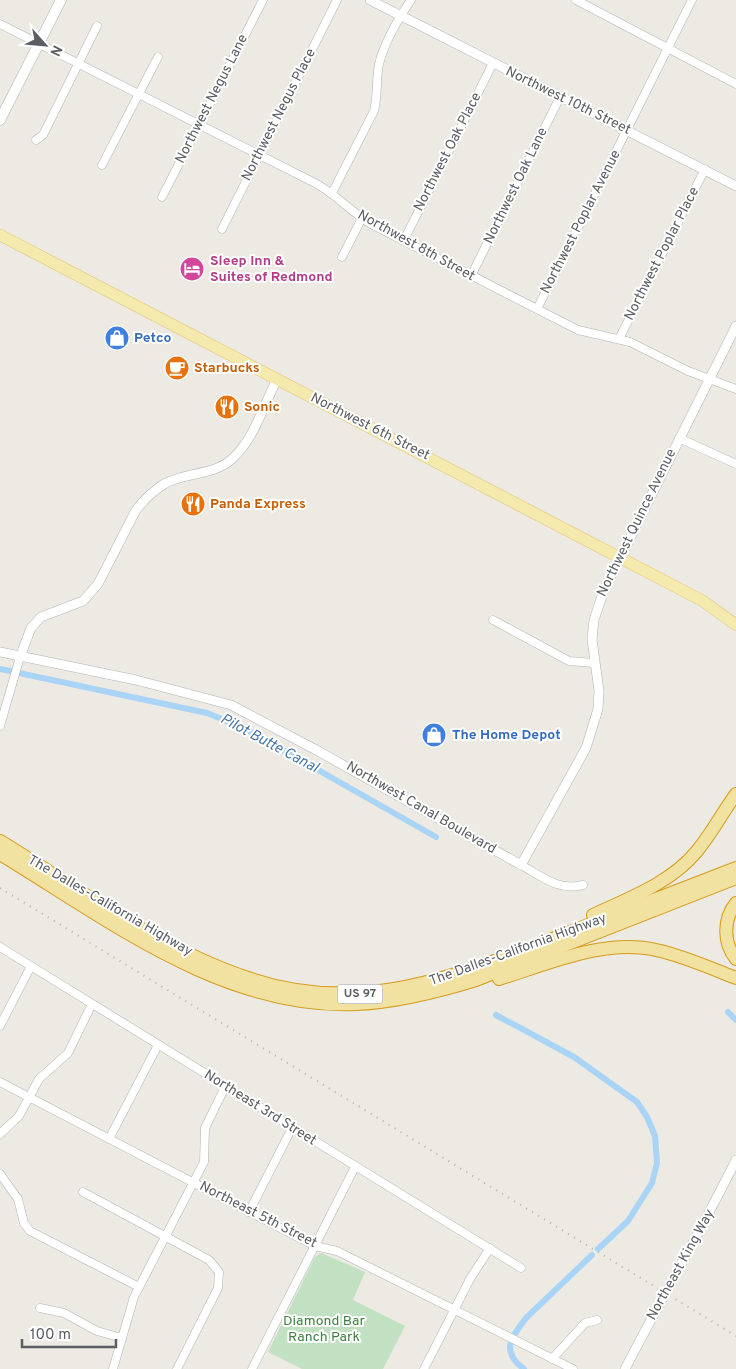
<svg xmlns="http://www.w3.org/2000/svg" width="736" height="1369" viewBox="0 0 736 1369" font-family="Overpass,sans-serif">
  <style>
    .green { fill: #c2e1c2 }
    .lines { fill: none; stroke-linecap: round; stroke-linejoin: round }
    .canal { stroke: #aad4f5; stroke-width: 6 }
    .minor-casing { stroke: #b0b3b6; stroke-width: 9 }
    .tertiary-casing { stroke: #b0b3b6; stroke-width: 10 }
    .secondary-casing { stroke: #afb2b6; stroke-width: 11 }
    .primary-casing { stroke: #e0bf67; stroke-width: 12 }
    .trunk-casing { stroke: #d59b1a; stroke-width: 14 }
    .minor { stroke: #fff; stroke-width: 8 }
    .tertiary { stroke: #fff; stroke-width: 9 }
    .secondary { stroke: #fff; stroke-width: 10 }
    .primary { stroke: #f5eaae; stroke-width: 11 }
    .trunk { stroke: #f2e2a2; stroke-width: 12 }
    .rail { stroke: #b1b2b2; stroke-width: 2; stroke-dasharray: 1 6; stroke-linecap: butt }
    .labels { text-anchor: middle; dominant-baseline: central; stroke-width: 4; stroke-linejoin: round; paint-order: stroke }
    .shield { fill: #fff; stroke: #8c8e91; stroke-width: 1 }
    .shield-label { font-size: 12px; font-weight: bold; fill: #5b5e62 }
    .street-label { font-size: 14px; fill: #5b5e62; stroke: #fff }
    .hotel-label { font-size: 14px; font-weight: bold; fill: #b23c85; stroke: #fff; text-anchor: start }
    .shop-label { font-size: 14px; font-weight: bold; fill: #366cbe; stroke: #fff; text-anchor: start }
    .food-label { font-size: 14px; font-weight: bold; fill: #c56008; stroke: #fff; text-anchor: start }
    .park-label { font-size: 14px; fill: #3e7e41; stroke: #fff }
    .water-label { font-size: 15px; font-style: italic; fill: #4a76a5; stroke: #fff }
  </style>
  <rect width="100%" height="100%" fill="#eceae3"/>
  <path class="green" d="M321 1253 365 1272 353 1300 405 1326 383 1369H302L268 1352 315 1257Z"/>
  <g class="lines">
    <g class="canal">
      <path d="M0 669 207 713 246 729 436 837"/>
      <path d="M728 1012 736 1020"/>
      <path d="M496 1015 574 1057 637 1102 647 1117 655 1136 657 1163 652 1183 628 1221 598 1249"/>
      <path d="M524 1369C500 1351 511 1338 526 1318L592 1255"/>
    </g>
    <defs>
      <g id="minor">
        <path d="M576 0 736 84"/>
        <path d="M0 24 315 183C336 194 351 212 371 224L578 330 630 342 688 371 736 389"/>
        <path d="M36 140 43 135 97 26"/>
        <path d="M102 165 158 57"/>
        <path d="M332 193 374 111C378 95 376 79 379 64 385 41 398 19 411 0"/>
        <path d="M162 197 263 0"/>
        <path d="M222 229 337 0"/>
        <path d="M404 240 493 63"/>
        <path d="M342 257 362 218"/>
        <path d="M471 276 560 97"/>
        <path d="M537 309 692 0"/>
        <path d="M619 339 705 169"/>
        <path d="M679 438 736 464"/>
        <path d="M493 620 569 661 594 663"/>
        <path d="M0 726 20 657"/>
        <path d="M521 865C543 877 558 891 583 885"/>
        <path d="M0 947 521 1268"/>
        <path d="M0 1026 31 966"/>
        <path d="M0 1082 315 1246 337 1251 573 1369"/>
        <path d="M0 1134 19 1116 39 1079 68 1053 92 1004"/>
        <path d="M109 1139 158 1045"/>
        <path d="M0 1174 18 1199 24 1223 30 1231 139 1287"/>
        <path d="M83 1192 209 1260 219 1272 218 1288 177 1369"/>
        <path d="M249 1212 292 1128"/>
        <path d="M40 1308 64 1313 97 1331 122 1338"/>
        <path d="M552 1359 585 1323 597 1320"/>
        <path d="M113 1369 134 1297 204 1162 205 1128 225 1087"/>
        <path d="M252 1369 355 1167"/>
        <path d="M424 1369 470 1279 490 1248"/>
      </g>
      <g id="tertiary">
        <path d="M370 0 736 186"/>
        <path d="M0 652 136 680 231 705 320 752 521 865 586 748 598 709 599 691 592 639 594 620 604 590 736 326"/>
        <path d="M20 657 31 628 41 617 83 601 98 584 136 510C143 501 153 491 164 484 185 472 213 476 232 459 254 439 264 405 277 379"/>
        <path d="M625 1369C661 1299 701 1231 736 1160"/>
      </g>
      <path id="secondary" d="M0 120 61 0"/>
      <path id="primary" d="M0 235 703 601 736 625"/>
      <g id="trunk">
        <path d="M0 841C79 889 160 949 248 978 360 1017 461 975 565 934 622 912 679 890 736 868"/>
        <path d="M0 854C109 920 224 1010 357 1004 398 1002 437 992 476 980L736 878"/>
        <path d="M736 903C723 919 723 943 736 959"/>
        <path d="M593 915C629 898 671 883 697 851 712 833 722 813 736 794"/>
        <path d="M499 979C548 964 605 938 656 950 684 956 710 968 736 978"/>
      </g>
    </defs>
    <use href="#minor" class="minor-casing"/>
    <use href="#tertiary" class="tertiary-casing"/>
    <use href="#secondary" class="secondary-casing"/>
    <use href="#primary" class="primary-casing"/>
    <use href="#trunk" class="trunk-casing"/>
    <use href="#minor" class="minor"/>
    <use href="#tertiary" class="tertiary"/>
    <use href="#secondary" class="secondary"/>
    <use href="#primary" class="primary"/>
    <use href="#trunk" class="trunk"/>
    <path class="rail" d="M0 888 736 1336"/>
  </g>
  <defs>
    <symbol id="hotel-disc" viewBox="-11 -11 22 22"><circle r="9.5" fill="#d1479c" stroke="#fff"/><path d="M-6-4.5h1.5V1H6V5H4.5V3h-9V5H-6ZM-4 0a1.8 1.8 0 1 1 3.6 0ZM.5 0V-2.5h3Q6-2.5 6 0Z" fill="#fff"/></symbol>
    <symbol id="shop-disc" viewBox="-11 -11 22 22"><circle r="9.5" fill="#3f7fe0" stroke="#fff"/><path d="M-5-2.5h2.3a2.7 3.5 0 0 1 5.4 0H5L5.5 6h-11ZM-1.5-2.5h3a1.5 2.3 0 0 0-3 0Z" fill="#fff"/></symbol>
    <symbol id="cafe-disc" viewBox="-11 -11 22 22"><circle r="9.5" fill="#e8710a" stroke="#fff"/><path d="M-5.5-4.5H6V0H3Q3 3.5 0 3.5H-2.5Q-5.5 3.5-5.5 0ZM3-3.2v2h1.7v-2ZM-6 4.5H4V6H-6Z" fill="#fff"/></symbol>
    <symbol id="restaurant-disc" viewBox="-11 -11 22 22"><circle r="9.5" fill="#e8710a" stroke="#fff"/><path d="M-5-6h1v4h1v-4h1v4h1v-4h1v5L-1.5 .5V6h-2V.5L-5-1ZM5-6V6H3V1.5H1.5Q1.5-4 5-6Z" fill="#fff"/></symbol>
  </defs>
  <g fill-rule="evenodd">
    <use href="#hotel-disc" x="178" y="255" width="28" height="28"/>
    <use href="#shop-disc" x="103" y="324" width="28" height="28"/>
    <use href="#cafe-disc" x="163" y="354" width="28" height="28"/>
    <use href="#restaurant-disc" x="213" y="393" width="28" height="28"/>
    <use href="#restaurant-disc" x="179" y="490" width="28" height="28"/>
    <use href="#shop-disc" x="420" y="721" width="28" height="28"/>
  </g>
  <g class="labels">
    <rect class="shield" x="337.5" y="984.5" width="45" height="19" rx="4"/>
    <g class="shield-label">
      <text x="360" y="994">US 97</text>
    </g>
    <g class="street-label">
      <text transform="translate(212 99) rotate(-63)">Northwest Negus Lane</text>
      <text transform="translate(568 101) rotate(26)">Northwest 10th Street</text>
      <text transform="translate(279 115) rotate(-63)">Northwest Negus Place</text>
      <text transform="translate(448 152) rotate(-63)">Northwest Oak Place</text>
      <text transform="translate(516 186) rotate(-64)">Northwest Oak Lane</text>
      <text transform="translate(581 222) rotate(-63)">Northwest Poplar Avenue</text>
      <text transform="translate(416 246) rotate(29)">Northwest 8th Street</text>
      <text transform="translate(662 254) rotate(-63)">Northwest Poplar Place</text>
      <text transform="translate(370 427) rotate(27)">Northwest 6th Street</text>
      <text transform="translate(637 523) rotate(-64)">Northwest Quince Avenue</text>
      <text transform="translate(421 808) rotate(30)">Northwest Canal Boulevard</text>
      <text transform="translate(110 906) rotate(30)">The Dalles-California Highway</text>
      <text transform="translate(518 950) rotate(-20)">The Dalles-California Highway</text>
      <text transform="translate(260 1108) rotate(32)">Northeast 3rd Street</text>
      <text transform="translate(258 1215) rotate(27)">Northeast 5th Street</text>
      <text transform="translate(681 1265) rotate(-61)">Northeast King Way</text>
    </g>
    <g class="hotel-label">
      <text x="210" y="261">Sleep Inn &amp;<tspan x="210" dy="16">Suites of Redmond</tspan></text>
    </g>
    <g class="shop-label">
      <text x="134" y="338">Petco</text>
      <text x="452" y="735">The Home Depot</text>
    </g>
    <g class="food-label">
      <text x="194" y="368">Starbucks</text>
      <text x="244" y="407">Sonic</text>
      <text x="210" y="504">Panda Express</text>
    </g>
    <g class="park-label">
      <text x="324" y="1321">Diamond Bar<tspan x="324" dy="16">Ranch Park</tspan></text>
    </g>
    <g class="water-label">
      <text transform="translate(269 744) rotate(28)">Pilot Butte Canal</text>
    </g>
  </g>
  <g transform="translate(45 45) rotate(117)" stroke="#ffffff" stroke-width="4" paint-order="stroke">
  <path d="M0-4L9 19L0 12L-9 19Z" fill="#5b5e62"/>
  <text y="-8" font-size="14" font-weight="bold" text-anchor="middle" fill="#5b5e62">N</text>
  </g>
  <path d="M22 1339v8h94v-8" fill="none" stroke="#5b5e62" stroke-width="2.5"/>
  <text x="30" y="1339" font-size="15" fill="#5b5e62" stroke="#ffffff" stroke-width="4" paint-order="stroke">100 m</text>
</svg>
